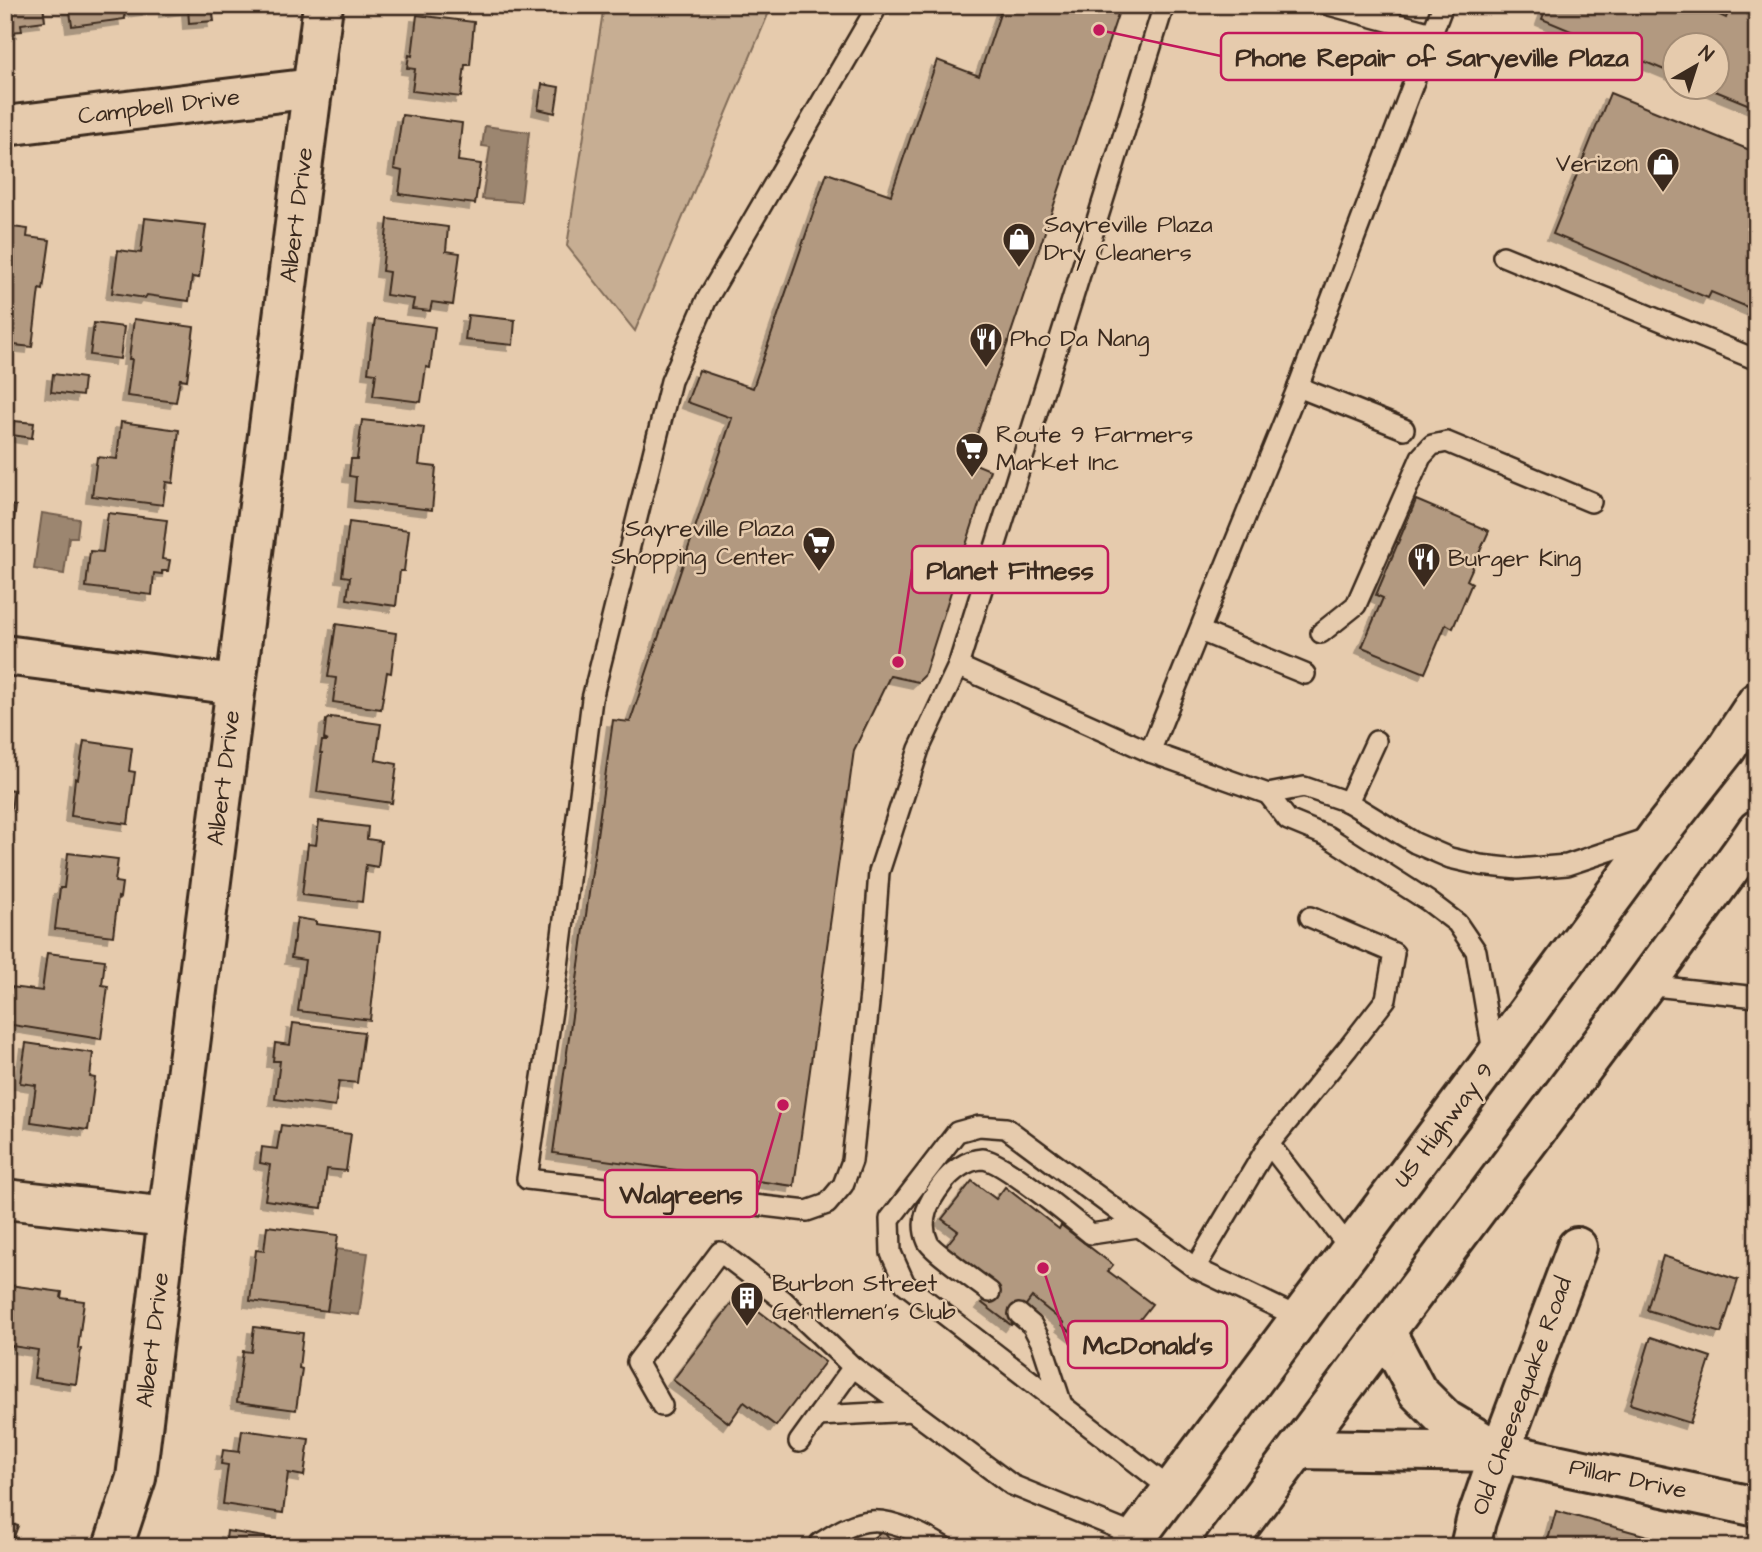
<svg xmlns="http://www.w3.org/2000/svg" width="1762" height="1552" viewBox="0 0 1762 1552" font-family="'Architects Daughter',sans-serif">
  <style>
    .green { fill: #c7ae93; stroke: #816c58; stroke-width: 2 }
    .water { fill: #9c866f; stroke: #75614f; stroke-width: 2 }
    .building { fill: #b29980; stroke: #3b2a1e; stroke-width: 2; filter: url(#shadow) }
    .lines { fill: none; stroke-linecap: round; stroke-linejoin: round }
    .service-casing { stroke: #3b2a1e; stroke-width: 24 }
    .minor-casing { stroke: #3b2a1e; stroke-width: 44 }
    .trunk-casing { stroke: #3b2a1e; stroke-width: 44 }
    .service { stroke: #e6cbad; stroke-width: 19 }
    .minor { stroke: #e6cbad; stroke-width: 38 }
    .trunk { stroke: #e6cbad; stroke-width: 38 }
    .labels { text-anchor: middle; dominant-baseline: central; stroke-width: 5; stroke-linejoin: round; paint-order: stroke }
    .street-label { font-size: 24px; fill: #3b2a1e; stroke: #e6cbad }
    .poi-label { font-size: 24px; fill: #3b2a1e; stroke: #e6cbad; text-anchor: start }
    .leader { fill: none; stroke: #c2185b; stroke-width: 2.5 }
    .callout-dot { fill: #c2185b; stroke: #e6cbad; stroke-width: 2.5 }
    .callout { fill: #e6cbad; stroke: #c2185b; stroke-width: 2.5 }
    .callout-label { font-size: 26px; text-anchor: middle; font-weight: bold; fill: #3b2a1e }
  </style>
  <defs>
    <filter id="shadow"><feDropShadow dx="-6" dy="6" stdDeviation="0" flood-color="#0004"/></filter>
  </defs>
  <rect width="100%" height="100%" fill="#e6cbad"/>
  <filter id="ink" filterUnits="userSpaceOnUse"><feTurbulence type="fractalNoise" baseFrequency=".0143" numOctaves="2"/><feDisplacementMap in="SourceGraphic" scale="14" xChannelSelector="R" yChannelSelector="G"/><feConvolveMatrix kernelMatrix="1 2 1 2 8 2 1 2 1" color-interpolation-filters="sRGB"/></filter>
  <g filter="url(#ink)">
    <path class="green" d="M604 5H772L635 331 567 246Z"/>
    <g class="water">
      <path d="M485 126 529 132 521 202 482 199 490 147 482 146Z"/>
      <path d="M42 513 79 519 77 537H69L64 574 34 569Z"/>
      <path d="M336 1249 368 1253 359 1315 327 1311Z"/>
    </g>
    <g class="building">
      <path d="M5 5H43L45 21 21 24 22 31 9 32 8 29 5 30Z"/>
      <path d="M69 5H147L148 9 124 12 125 19 72 26Z"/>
      <path d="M165 5H218V7H212L214 21 189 23 188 8 165 11Z"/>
      <path d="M1003 5H1102L1119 11 968 461 990 470 924 676 918 682 890 676 854 750 794 1186 553 1153 613 720 630 722 732 418 687 402 699 370 753 388 827 173 891 195 937 60 979 76Z"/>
      <path d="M1547 5H1697L1726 18 1731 5H1757V108L1708 88H1716V46H1674V74L1542 19Z"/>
      <path d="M417 15 474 22 470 65H465L461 97 412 91 415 69 407 68 409 55 412 56Z"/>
      <path d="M542 84 559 87 555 113 538 109Z"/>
      <path d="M1610 93 1757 153V311L1711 292 1708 298 1553 234Z"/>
      <path d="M402 115 462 123 458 161 481 164 475 204 399 194 402 171 394 169Z"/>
      <path d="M145 218 206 225 199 278 192 277 189 301 147 295 145 298 112 293 118 250 141 253Z"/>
      <path d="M388 219 448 227 446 251 460 253 453 305 432 302 430 311 412 309 414 299 386 295 389 272 382 271Z"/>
      <path d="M5 226 28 229 27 237 50 240 43 290 39 289 32 347 5 344Z"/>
      <path d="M468 315 515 320 513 345 465 340Z"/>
      <path d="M134 319 194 327 187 380 180 379 176 402 127 396 132 359H129Z"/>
      <path d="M375 319 435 327 430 368 426 367 421 402 373 396 376 373 368 372Z"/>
      <path d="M94 323 124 327 120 359 90 355Z"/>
      <path d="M53 374 84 378 82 396 51 392Z"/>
      <path d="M362 420 424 427 419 465 436 467 432 510 354 501 356 477 349 476 351 459H357Z"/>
      <path d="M14 421 34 423 32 438 12 435Z"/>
      <path d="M121 422 179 430 173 483 166 482 163 505 92 496 97 457 117 459Z"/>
      <path d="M1416 500 1489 531 1467 580 1472 583 1453 628 1446 624 1425 673 1362 647 1383 598 1376 595Z"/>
      <path d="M5 505 16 506 9 555H5Z"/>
      <path d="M108 513 167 520 162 559 170 560 168 571H162V574L154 573 152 595 86 587 90 551 103 552Z"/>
      <path d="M349 522 409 530 404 571H400L396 606 347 599 350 577 342 576Z"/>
      <path d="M336 624 396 633 391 673 387 672 381 709 333 702 336 678 328 677Z"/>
      <path d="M331 717 381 724 376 760 397 764 392 803 317 792 322 753H320L322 741H328L324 739 326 720 329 718 331 719Z"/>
      <path d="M84 741 132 748 129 771 135 772 128 824 71 816 75 778 78 779Z"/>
      <path d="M5 789 14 790 11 810H5Z"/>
      <path d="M319 821 368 827 367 839 381 841 378 867 366 865 362 902 302 895 308 844 316 845Z"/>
      <path d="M68 853 118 859 115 882 122 883 120 898 118 897 113 936 55 929 60 888H64Z"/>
      <path d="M297 918 316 921V924L380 932 370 1020 298 1011 305 960 291 958Z"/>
      <path d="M47 953 105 960 102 985 108 986 101 1039 6 1024 11 987 42 991Z"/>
      <path d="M293 1023 364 1032 357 1083 339 1081 335 1107 275 1099 280 1061H273L275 1043 290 1045Z"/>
      <path d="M26 1043 93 1053 90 1077 95 1078 88 1130 31 1122 36 1085 20 1083Z"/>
      <path d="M281 1125 351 1134 346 1171 327 1169 322 1208 265 1200 270 1165 260 1163 262 1147 277 1149Z"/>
      <path d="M972 1181 996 1199 1005 1187 1059 1229 1061 1225 1113 1265 1108 1271 1152 1304 1108 1360 1062 1325 1064 1323 1032 1297 1011 1325 982 1303 996 1284 946 1246 958 1231 942 1219Z"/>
      <path d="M267 1226 338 1235 327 1311 250 1301 256 1250 264 1251Z"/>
      <path d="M1663 1256 1738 1280 1721 1333 1647 1310Z"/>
      <path d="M9 1285 62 1292 61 1298 84 1301 78 1348 81 1349 76 1384 34 1378 38 1350 5 1345V1314Z"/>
      <path d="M738 1295 825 1362 776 1426 744 1402 729 1423 673 1380Z"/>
      <path d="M254 1327 303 1333 299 1368 302 1369 296 1410 237 1402 243 1351 251 1352Z"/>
      <path d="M1651 1337 1711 1357 1690 1423 1630 1404Z"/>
      <path d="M242 1430 309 1439 304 1476 288 1473 283 1513 223 1504 228 1465 221 1464 223 1450 239 1452Z"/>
      <path d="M1556 1511 1673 1543 1672 1547H1546Z"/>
      <path d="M5 1522 18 1526 10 1547H5Z"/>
      <path d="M883 1530 896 1547H862Z"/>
      <path d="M227 1531 277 1539 276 1547H225Z"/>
    </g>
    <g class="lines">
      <defs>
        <g id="service">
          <path d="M878 5 706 301 671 381 592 699 555 990 527 1179 807 1211 827 1204 843 1185 852 1161 870 994 879 872 919 749 958 666"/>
          <path d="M1164 5 958 666 1150 752 1268 794 1304 787 1348 802 1415 843 1450 858 1480 865 1518 869 1567 865 1651 837"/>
          <path d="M1329 5 1432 33"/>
          <path d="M1503 256 1757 360"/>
          <path d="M1298 387 1404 429"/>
          <path d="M1200 631 1305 674"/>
          <path d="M1321 633 1356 605 1421 457 1432 445 1447 442 1591 502"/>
          <path d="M1150 752 1298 387 1443 5"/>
          <path d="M1268 794 1288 820 1327 836 1428 901 1457 923 1476 951 1494 1058"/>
          <path d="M1348 802 1376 741"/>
          <path d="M1645 985 1757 997"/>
          <path d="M1269 1144 1351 1250"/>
          <path d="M1195 1268 1269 1144 1348 1048 1386 999 1394 953 1310 917"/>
          <path d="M990 1292C980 1284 931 1250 928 1242 918 1220 929 1201 942 1184 951 1172 966 1160 982 1159 1001 1159 1072 1219 1091 1234L1138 1227"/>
          <path d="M1019 1314 1032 1325 1042 1344 1062 1405"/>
          <path d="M662 1406 637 1362 720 1252 783 1300 853 1367"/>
          <path d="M818 1416 913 1411"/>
          <path d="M799 1442 853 1367 1012 1485 1137 1536"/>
          <path d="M1172 1490 905 1284 891 1253 890 1219 957 1132 979 1126 1006 1128 1195 1268 1300 1318"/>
          <path d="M818 1547 820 1543C835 1534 852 1522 871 1521 893 1519 926 1536 944 1547"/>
        </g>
        <g id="minor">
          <path d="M5 126 313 88"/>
          <path d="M5 655 236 685"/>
          <path d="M5 1199 168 1217"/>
          <path d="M1386 1332 1417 1391 1446 1420 1498 1451"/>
          <path d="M1298 1449 1500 1452 1757 1507"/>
          <path d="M113 1547 136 1478 168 1217 323 5"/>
          <path d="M1470 1547 1476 1521 1500 1452 1577 1247"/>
        </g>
        <g id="trunk">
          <path d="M1129 1547 1494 1058 1659 834 1726 749 1757 702"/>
          <path d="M1224 1547 1645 985 1739 856 1757 830"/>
        </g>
      </defs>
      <use href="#service" class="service-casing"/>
      <use href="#minor" class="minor-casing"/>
      <use href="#trunk" class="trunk-casing"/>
      <use href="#service" class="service"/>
      <use href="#minor" class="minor"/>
      <use href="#trunk" class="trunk"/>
    </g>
  </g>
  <defs>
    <symbol id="shop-pin" viewBox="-11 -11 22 30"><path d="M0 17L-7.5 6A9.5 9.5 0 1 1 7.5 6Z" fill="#3b2a1e" stroke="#e6cbad"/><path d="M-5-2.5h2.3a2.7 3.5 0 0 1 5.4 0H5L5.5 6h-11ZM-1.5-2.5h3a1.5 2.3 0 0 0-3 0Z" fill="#fff"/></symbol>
    <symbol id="restaurant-pin" viewBox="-11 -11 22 30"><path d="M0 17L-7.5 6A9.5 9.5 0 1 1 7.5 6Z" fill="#3b2a1e" stroke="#e6cbad"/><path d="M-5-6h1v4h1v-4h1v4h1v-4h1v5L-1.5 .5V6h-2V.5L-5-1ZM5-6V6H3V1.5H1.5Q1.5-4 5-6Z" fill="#fff"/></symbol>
    <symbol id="supermarket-pin" viewBox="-11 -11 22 30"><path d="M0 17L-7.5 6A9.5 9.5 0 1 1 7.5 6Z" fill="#3b2a1e" stroke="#e6cbad"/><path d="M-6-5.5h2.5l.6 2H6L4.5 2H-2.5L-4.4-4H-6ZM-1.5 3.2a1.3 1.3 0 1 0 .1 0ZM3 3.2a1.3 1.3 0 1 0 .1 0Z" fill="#fff"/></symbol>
    <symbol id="building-pin" viewBox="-11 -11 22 30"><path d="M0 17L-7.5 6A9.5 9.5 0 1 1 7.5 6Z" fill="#3b2a1e" stroke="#e6cbad"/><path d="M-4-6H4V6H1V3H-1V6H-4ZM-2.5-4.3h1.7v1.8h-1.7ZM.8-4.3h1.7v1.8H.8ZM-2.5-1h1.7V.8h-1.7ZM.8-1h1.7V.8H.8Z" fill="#fff"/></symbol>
  </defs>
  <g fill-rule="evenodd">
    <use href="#shop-pin" x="1644" y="145" width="38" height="52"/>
    <use href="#shop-pin" x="1000" y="220" width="38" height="52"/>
    <use href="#restaurant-pin" x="967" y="320" width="38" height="52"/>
    <use href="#supermarket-pin" x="953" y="430" width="38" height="52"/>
    <use href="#supermarket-pin" x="800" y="524" width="38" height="52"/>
    <use href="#restaurant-pin" x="1405" y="540" width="38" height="52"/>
    <use href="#building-pin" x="728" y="1279" width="38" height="52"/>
  </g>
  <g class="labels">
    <g class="street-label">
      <text transform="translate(159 107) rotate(-7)">Campbell Drive</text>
      <text transform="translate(297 215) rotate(-83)">Albert Drive</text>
      <text transform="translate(224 778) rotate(-83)">Albert Drive</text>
      <text transform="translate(1444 1125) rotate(-53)">US Highway 9</text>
      <text transform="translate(153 1340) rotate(-83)">Albert Drive</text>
      <text transform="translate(1522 1396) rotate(-70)">Old Cheesequake Road</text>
      <text transform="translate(1628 1479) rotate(12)">Pillar Drive</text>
    </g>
    <g class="poi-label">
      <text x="1638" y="164" text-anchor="end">Verizon</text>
      <text x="1044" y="225">Sayreville Plaza<tspan x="1044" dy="28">Dry Cleaners</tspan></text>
      <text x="1010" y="339">Pho Da Nang</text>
      <text x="996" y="435">Route 9 Farmers<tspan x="996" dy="28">Market Inc</tspan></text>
      <text x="794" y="529" text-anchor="end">Sayreville Plaza<tspan x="794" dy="28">Shopping Center</tspan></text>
      <text x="1448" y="559">Burger King</text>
      <text x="772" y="1284">Burbon Street<tspan x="772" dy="28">Gentlemen's Club</tspan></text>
    </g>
  </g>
  <path class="leader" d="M1099 30L1221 56M898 662L912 569M783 1105L757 1194M1043 1268L1068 1345"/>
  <g class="callout-dot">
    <circle cx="1099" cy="30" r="7"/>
    <circle cx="898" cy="662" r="7"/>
    <circle cx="783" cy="1105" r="7"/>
    <circle cx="1043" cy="1268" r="7"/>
  </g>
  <g class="callout">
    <rect x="1221" y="33" width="421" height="47" rx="7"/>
    <rect x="912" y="546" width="196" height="47" rx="7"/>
    <rect x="605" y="1170" width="152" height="47" rx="7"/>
    <rect x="1068" y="1321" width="159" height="47" rx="7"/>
  </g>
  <g class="callout-label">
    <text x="1432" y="66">Phone Repair of Saryeville Plaza</text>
    <text x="1010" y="579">Planet Fitness</text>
    <text x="681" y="1203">Walgreens</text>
    <text x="1148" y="1354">McDonald's</text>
  </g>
  <rect width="1762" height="1552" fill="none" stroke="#e6cbad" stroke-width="28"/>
  <rect x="14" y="14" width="1734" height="1524" fill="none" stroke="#3b2a1e" stroke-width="2.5" filter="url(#ink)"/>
  <g transform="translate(1696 66) rotate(39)"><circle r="33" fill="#e6cbad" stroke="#a28b74" stroke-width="2"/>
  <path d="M0-5L12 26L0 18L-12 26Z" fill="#3b2a1e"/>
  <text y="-10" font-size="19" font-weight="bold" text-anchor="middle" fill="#3b2a1e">N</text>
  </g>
</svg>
